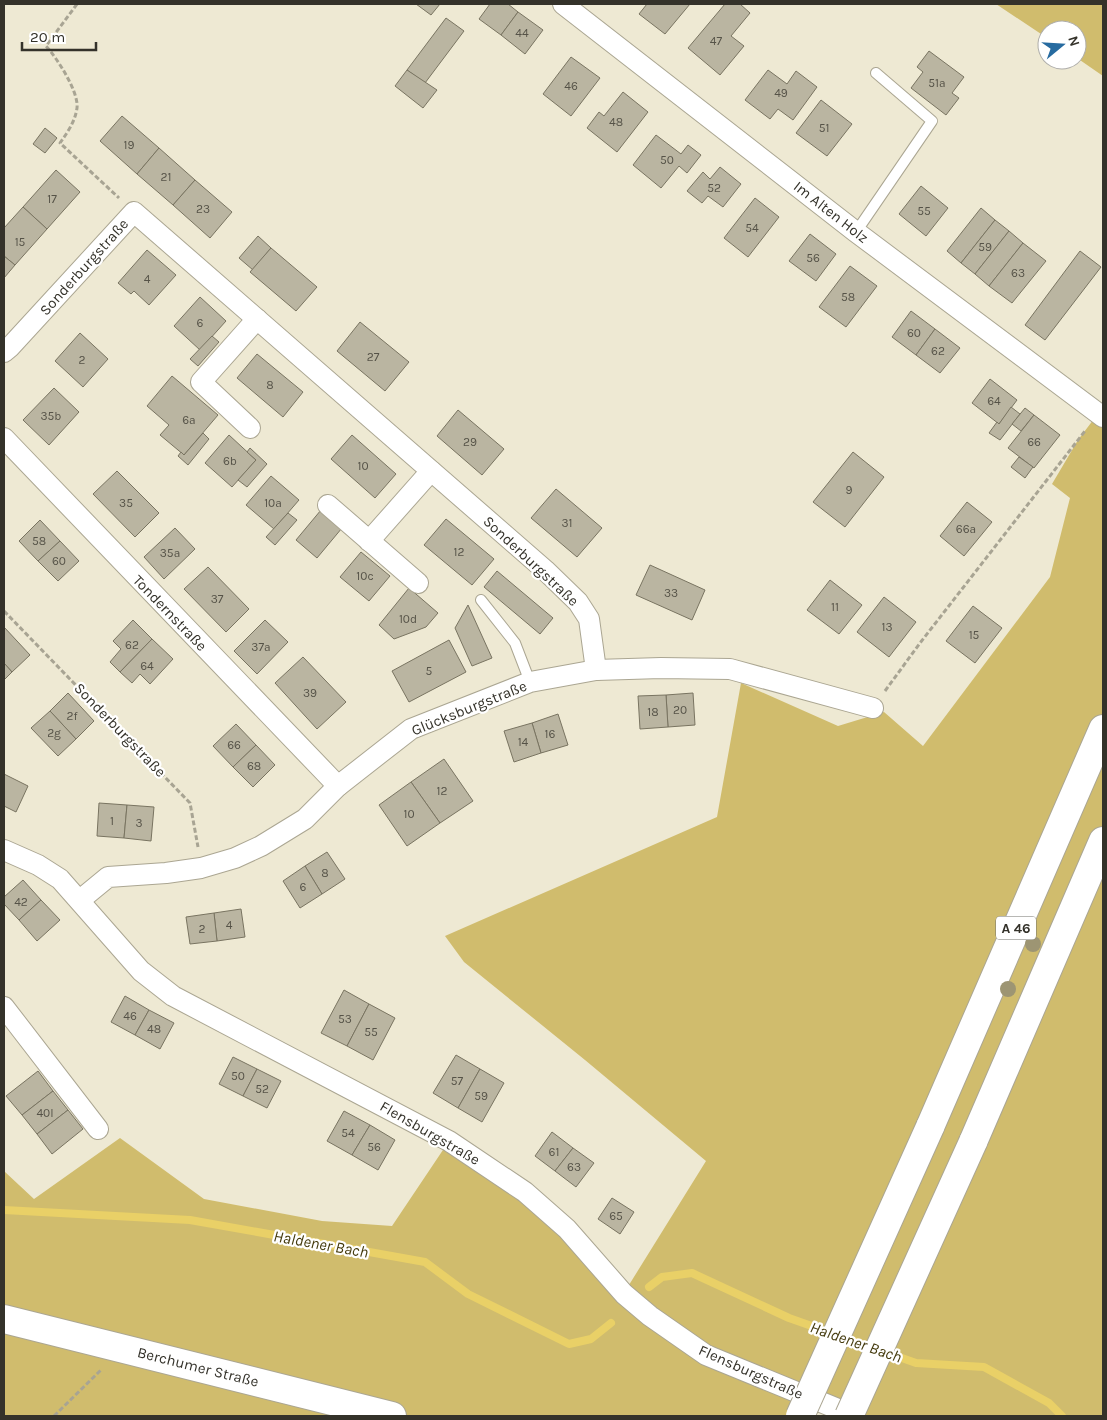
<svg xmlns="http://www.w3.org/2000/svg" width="1107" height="1420" viewBox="0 0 1107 1420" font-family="Karla,sans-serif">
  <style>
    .green { fill: #d0bc6d }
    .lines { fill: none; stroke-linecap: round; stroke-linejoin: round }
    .stream { stroke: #e9d067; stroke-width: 8 }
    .building { fill: #bab5a1; stroke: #797461 }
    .service-casing { stroke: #aba692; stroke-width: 12 }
    .minor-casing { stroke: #aba692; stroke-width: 22 }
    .secondary-casing { stroke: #aba692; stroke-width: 30 }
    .motorway-casing { stroke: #aba692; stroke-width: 30 }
    .path { stroke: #a8a493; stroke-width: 3; stroke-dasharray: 5 2.5; stroke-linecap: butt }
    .service { stroke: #fff; stroke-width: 10 }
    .minor { stroke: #fff; stroke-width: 20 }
    .secondary { stroke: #fff; stroke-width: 28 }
    .motorway { stroke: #fff; stroke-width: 28 }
    .motorway-bridge-casing { stroke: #aba692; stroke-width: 30; stroke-linecap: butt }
    .motorway-bridge { stroke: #fff; stroke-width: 28 }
    .tree { fill: #9d9573 }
    .labels { text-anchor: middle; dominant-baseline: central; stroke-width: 4.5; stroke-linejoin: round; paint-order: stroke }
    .number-label { font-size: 12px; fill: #565348 }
    .shield { fill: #fff; stroke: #71706a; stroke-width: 1 }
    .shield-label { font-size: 14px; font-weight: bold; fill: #34322a }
    .street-label { font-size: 15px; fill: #34322a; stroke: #fff }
    .water-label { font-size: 16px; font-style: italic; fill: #443a0d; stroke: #fff }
  </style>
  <rect width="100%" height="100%" fill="#eee9d3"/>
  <g class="green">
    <path d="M996 4H1103V76L1077 58V30H1047V38Z"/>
    <path d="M1103 407V1416H855L809 1397 800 1416H4V1171L34 1199 120 1138 204 1199 322 1221 392 1226 449 1141 525 1192 624 1293 706 1161 585 1060 464 962 445 936 717 817 741 683 838 726 884 712 923 746 1050 577 1070 498 1052 484 1078 440Z"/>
  </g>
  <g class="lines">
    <g class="stream">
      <path d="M4 1210 190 1220 425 1262 468 1294 569 1344 591 1339 611 1323"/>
      <path d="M649 1287 662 1277 692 1273 789 1318 916 1363 984 1367 1049 1403 1062 1416"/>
    </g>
  </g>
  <g class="building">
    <path d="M416 4H440L431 15Z"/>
    <path d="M490 4H508L518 12 501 35 479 19Z"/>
    <path d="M647 4H690L665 34 639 14Z"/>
    <path d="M725 4H740L750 13 731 36 744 46 720 75 688 48Z"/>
    <path d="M518 12 543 30 525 54 501 35Z"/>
    <path d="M446 18 464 31 425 83 407 70Z"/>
    <path d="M929 51 964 77 952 93 959 98 946 115 911 88 923 72 917 67Z"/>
    <path d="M571 57 600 78 571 116 543 94Z"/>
    <path d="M407 70 437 90 423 108 395 86Z"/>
    <path d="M768 70 787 84 796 71 817 87 793 120 778 109 770 119 745 100Z"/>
    <path d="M623 92 648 112 617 152 587 128 599 112 604 116Z"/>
    <path d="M821 100 852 124 827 156 796 133Z"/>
    <path d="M122 116 159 148 137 174 100 141Z"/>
    <path d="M45 128 57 138 45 153 33 144Z"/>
    <path d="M656 135 681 154 688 145 701 155 687 173 679 166 661 188 633 165Z"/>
    <path d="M159 148 195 180 173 205 137 174Z"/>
    <path d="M720 167 741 184 723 207 708 196 702 203 687 191 703 172 710 179Z"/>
    <path d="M56 170 80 192 47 229 23 207Z"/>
    <path d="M195 180 232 212 210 238 173 205Z"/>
    <path d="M921 186 948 208 926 236 899 214Z"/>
    <path d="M755 198 779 217 748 257 724 238Z"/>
    <path d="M23 207 47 229 15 265 4 256V228Z"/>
    <path d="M981 208 995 220 961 263 947 251Z"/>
    <path d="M995 220 1009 231 975 274 961 263Z"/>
    <path d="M1009 231 1023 243 989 286 975 274Z"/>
    <path d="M810 234 836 254 816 281 789 261Z"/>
    <path d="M258 236 271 248 253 270 239 258Z"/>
    <path d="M1023 243 1046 261 1012 303 989 286Z"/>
    <path d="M271 248 317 287 296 311 250 272Z"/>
    <path d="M147 250 176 275 149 305 134 291 131 294 118 283Z"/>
    <path d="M1080 251 1101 267 1045 340 1025 325Z"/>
    <path d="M4 256 15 265 4 278Z"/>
    <path d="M850 266 877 286 846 327 819 307Z"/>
    <path d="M200 297 226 321 200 350 174 326Z"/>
    <path d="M911 311 935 329 916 355 892 337Z"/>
    <path d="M360 322 409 362 385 391 337 351Z"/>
    <path d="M935 329 960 348 940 373 916 355Z"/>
    <path d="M80 333 108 359 83 387 55 361Z"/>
    <path d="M212 336 219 342 198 366 190 359Z"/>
    <path d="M257 354 303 392 283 417 237 378Z"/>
    <path d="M172 376 218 415 184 455 160 435 169 425 147 406Z"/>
    <path d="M990 379 1017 400 999 424 972 403Z"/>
    <path d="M54 388 79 412 49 445 23 420Z"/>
    <path d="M1011 407 1020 414 1000 440 989 433 997 422 999 424Z"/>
    <path d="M1025 408 1034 415 1021 431 1012 424Z"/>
    <path d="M458 410 504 449 482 475 437 436Z"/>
    <path d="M1034 415 1060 435 1034 468 1008 448Z"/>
    <path d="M203 433 209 439 188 465 178 456 181 452 184 455Z"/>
    <path d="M229 435 256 460 232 487 205 463Z"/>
    <path d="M352 435 396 474 375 498 331 459Z"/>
    <path d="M250 448 267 464 247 487 238 480 256 460 247 452Z"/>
    <path d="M853 452 884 477 845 527 813 502Z"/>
    <path d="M1019 457 1033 467 1025 478 1011 467Z"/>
    <path d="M117 471 159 513 135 537 93 494Z"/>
    <path d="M271 476 299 500 274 529 246 505Z"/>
    <path d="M556 489 602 528 577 557 531 518Z"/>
    <path d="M967 502 992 522 964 556 940 536Z"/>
    <path d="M321 510 342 528 317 558 296 540Z"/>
    <path d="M288 513 297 520 275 545 266 537Z"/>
    <path d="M446 519 494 559 472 585 424 545Z"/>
    <path d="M40 520 60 541 38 561 19 541Z"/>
    <path d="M175 528 195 549 164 579 144 557Z"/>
    <path d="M60 541 79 561 58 581 38 561Z"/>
    <path d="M361 552 390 576 369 601 340 577Z"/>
    <path d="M650 565 705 590 692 620 636 595Z"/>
    <path d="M208 567 249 609 226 632 184 589Z"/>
    <path d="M497 571 553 618 540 634 484 587Z"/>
    <path d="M830 580 862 605 839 634 807 610Z"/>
    <path d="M409 588 438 613 426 627 394 639 379 625Z"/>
    <path d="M884 597 916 622 889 657 857 632Z"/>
    <path d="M468 605 492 658 472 666 455 628Z"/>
    <path d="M973 606 1002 628 975 663 946 641Z"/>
    <path d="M133 620 152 639 120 672 110 662 121 649 113 641Z"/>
    <path d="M265 620 288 642 257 674 234 651Z"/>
    <path d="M4 627 30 655 12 672 4 663Z"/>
    <path d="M152 639 173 659 150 684 140 674 132 683 120 672Z"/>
    <path d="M449 640 466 672 409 702 392 671Z"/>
    <path d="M303 657 346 702 317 729 275 683Z"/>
    <path d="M4 663 12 672 4 680Z"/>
    <path d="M68 693 94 721 76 739 50 711Z"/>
    <path d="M693 693 695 725 668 727 666 695Z"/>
    <path d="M666 695 668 727 640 729 638 696Z"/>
    <path d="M50 711 76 739 58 756 31 728Z"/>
    <path d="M558 714 568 745 541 753 532 723Z"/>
    <path d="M532 723 541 753 514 762 504 731Z"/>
    <path d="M236 724 256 745 233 767 213 746Z"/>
    <path d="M256 745 275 765 253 787 233 767Z"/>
    <path d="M444 759 473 801 440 823 411 782Z"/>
    <path d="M4 774 28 786 16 812 4 806Z"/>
    <path d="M411 782 440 823 407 846 379 805Z"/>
    <path d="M99 803 127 805 124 838 97 836Z"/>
    <path d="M127 805 154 807 151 841 124 838Z"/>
    <path d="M327 852 345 879 322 894 305 866Z"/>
    <path d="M305 866 322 894 300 908 283 881Z"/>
    <path d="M23 880 41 900 19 920 4 904V897Z"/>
    <path d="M41 900 60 920 37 941 19 920Z"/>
    <path d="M241 909 245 937 217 941 214 913Z"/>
    <path d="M214 913 217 941 190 944 186 917Z"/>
    <path d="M344 990 369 1004 347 1046 321 1033Z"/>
    <path d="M125 996 149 1010 135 1035 111 1022Z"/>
    <path d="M369 1004 395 1018 373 1060 347 1046Z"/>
    <path d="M149 1010 174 1023 160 1049 135 1035Z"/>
    <path d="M456 1055 480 1069 458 1108 433 1093Z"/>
    <path d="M233 1057 257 1069 243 1096 219 1084Z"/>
    <path d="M257 1069 281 1081 267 1108 243 1096Z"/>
    <path d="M480 1069 504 1083 482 1122 458 1108Z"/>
    <path d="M38 1071 53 1091 22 1115 6 1096Z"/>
    <path d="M53 1091 68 1110 37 1134 22 1115Z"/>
    <path d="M68 1110 83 1129 52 1154 37 1134Z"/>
    <path d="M344 1111 370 1125 352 1155 327 1141Z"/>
    <path d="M370 1125 395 1140 378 1170 352 1155Z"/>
    <path d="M552 1132 573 1148 555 1171 535 1156Z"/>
    <path d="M573 1148 594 1163 576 1187 555 1171Z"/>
    <path d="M612 1198 634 1212 620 1234 598 1219Z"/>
  </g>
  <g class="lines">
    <defs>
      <g id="service">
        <path d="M856 232 932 121 876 73"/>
        <path d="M481 600 515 643 530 682"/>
      </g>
      <g id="minor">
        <path d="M563 4 856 232 1103 417"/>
        <path d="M4 352 10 347 134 212 545 570 578 602 589 619 596 670"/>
        <path d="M250 428 201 382 257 319"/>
        <path d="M4 438 338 786"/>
        <path d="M328 505 418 583"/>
        <path d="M369 541 431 471"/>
        <path d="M4 850 38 865 60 879 141 971 173 996 449 1141 525 1192 567 1229 624 1294 650 1316 706 1355 855 1416"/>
        <path d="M80 900 108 877 166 873 201 868 235 858 261 846 305 819 338 786 411 729 530 682 596 670 661 668 730 669 873 708"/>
        <path d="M4 1007 98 1129"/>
      </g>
      <path id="secondary" d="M4 1319 392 1416"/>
      <g id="motorway">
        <path d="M930 1127 1103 729"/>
        <path d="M973 1142 1103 841"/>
      </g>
    </defs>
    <use href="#service" class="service-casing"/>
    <use href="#minor" class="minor-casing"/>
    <use href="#secondary" class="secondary-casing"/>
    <use href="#motorway" class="motorway-casing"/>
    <g class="path">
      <path d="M77 4 46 46C57 58 79 92 77 108 75 122 67 133 60 143L119 198"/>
      <path d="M4 611 190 803 198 847"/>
      <path d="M885 691 920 643 1085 431"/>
      <path d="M54 1416 102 1369"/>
    </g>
    <use href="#service" class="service"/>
    <use href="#minor" class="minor"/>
    <use href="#secondary" class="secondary"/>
    <use href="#motorway" class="motorway"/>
    <defs>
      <g id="motorway-bridge">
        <path d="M800 1416 930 1127"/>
        <path d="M849 1416 973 1142"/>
      </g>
    </defs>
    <use href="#motorway-bridge" class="motorway-bridge-casing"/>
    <use href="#motorway-bridge" class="motorway-bridge"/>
  </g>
  <g class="tree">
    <circle cx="1033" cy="944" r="8"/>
    <circle cx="1008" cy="989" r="8"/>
  </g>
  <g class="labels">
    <g class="number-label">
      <text x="522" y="33">44</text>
      <text x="716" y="41">47</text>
      <text x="937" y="83">51a</text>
      <text x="571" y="86">46</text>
      <text x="781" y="93">49</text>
      <text x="616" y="122">48</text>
      <text x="824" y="128">51</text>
      <text x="129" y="145">19</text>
      <text x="667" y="160">50</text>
      <text x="166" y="177">21</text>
      <text x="714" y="188">52</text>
      <text x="52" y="199">17</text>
      <text x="203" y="209">23</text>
      <text x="924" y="211">55</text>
      <text x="752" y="228">54</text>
      <text x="20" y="242">15</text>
      <text x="985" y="247">59</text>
      <text x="813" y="258">56</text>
      <text x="1018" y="273">63</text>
      <text x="147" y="279">4</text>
      <text x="848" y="297">58</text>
      <text x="200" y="323">6</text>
      <text x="914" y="333">60</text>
      <text x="938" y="351">62</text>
      <text x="373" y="357">27</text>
      <text x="82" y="360">2</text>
      <text x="270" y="385">8</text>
      <text x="994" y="401">64</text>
      <text x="51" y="416">35b</text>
      <text x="189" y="420">6a</text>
      <text x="470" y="442">29</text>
      <text x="1034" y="442">66</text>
      <text x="230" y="461">6b</text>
      <text x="363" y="466">10</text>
      <text x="849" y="490">9</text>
      <text x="126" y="503">35</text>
      <text x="273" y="503">10a</text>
      <text x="567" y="523">31</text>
      <text x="966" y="529">66a</text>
      <text x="39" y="541">58</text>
      <text x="459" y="552">12</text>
      <text x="170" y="553">35a</text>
      <text x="59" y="561">60</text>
      <text x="365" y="576">10c</text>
      <text x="671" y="593">33</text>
      <text x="217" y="599">37</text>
      <text x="835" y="607">11</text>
      <text x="408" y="619">10d</text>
      <text x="887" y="627">13</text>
      <text x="974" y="635">15</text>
      <text x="132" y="645">62</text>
      <text x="261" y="647">37a</text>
      <text x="147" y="666">64</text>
      <text x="429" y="671">5</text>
      <text x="310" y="693">39</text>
      <text x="680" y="710">20</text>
      <text x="653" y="712">18</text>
      <text x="72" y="716">2f</text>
      <text x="54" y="733">2g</text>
      <text x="550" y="734">16</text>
      <text x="523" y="742">14</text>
      <text x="234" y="745">66</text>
      <text x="254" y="766">68</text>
      <text x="442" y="791">12</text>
      <text x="409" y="814">10</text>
      <text x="112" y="821">1</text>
      <text x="139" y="823">3</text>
      <text x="325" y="873">8</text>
      <text x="303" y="887">6</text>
      <text x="21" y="902">42</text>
      <text x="229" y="925">4</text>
      <text x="202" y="929">2</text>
      <text x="130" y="1016">46</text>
      <text x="345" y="1019">53</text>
      <text x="154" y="1029">48</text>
      <text x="371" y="1032">55</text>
      <text x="238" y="1076">50</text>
      <text x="457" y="1081">57</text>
      <text x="262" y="1089">52</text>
      <text x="481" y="1096">59</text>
      <text x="45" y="1113">40l</text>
      <text x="348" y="1133">54</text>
      <text x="374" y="1147">56</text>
      <text x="554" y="1152">61</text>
      <text x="574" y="1167">63</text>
      <text x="616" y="1216">65</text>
    </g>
    <rect class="shield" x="996" y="916.5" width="40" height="23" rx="4"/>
    <g class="shield-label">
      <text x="1016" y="928">A 46</text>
    </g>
    <g class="street-label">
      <text transform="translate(831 212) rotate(38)">Im Alten Holz</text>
      <text transform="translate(84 267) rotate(-48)">Sonderburgstraße</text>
      <text transform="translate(531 561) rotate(43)">Sonderburgstraße</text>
      <text transform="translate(170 613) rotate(46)">Tondernstraße</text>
      <text transform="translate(469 708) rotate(-22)">Glücksburgstraße</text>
      <text transform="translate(120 730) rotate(46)">Sonderburgstraße</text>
      <text transform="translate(430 1133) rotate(30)">Flensburgstraße</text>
      <text transform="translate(198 1367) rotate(14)">Berchumer Straße</text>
      <text transform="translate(751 1372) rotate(24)">Flensburgstraße</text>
    </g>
    <g class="water-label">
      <text transform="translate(321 1244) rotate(10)">Haldener Bach</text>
      <text transform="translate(856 1342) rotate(19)">Haldener Bach</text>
    </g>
  </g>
  <rect width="1107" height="1420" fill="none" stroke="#34322a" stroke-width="10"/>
  <g transform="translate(1062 45) rotate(72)"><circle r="24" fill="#ffffff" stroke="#aeadaa"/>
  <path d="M0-4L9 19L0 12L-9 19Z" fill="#276ba0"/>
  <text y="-8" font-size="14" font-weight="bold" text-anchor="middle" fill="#34322a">N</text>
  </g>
  <path d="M22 42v8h74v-8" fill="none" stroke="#34322a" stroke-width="2.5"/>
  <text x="30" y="42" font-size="15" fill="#34322a" stroke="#ffffff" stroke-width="4" paint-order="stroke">20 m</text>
</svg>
